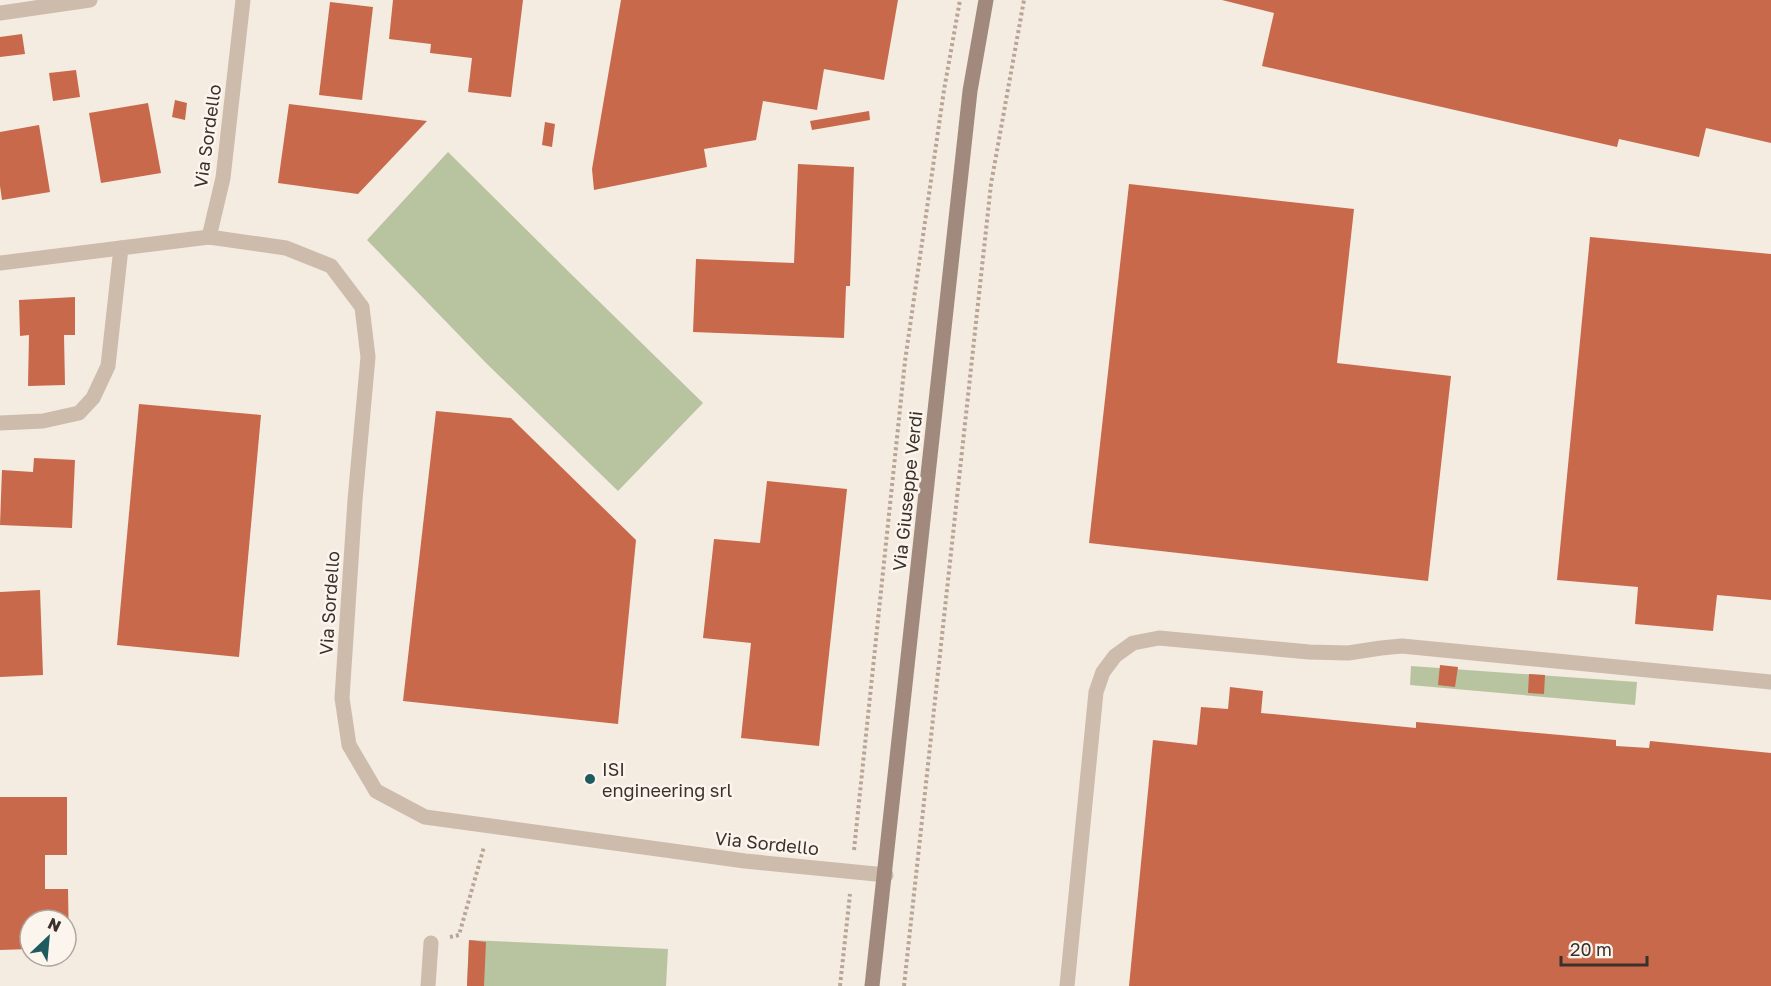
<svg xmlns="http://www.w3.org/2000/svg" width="1771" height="986" viewBox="0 0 1771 986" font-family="'Golos Text',sans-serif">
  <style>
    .green { fill: #b8c4a0 }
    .building { fill: #c8694b }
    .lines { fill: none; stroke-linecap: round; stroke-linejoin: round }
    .path { stroke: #b9a596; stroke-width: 4; stroke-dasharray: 3 3; stroke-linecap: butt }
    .lane { stroke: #cdbbac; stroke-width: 15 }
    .secondary { stroke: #a18a7d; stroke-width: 15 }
    .poi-dot { fill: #1f5a5e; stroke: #fbf5ee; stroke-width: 2 }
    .labels { text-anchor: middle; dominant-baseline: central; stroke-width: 5; stroke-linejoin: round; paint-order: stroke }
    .street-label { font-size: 18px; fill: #3b302b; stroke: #fbf5ee }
    .poi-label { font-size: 18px; fill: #3b302b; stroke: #fbf5ee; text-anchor: start }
  </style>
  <rect width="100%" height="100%" fill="#f4ebe1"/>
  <g class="green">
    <path d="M448 152 573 276 703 403 618 491 487 364 367 240Z"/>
    <path d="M1411 666 1637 682 1635 705 1410 685Z"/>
    <path d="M469 940 668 949 666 986H467Z"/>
  </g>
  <g class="building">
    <path d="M393 0H523L511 97 468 92 472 58 430 53 431 44 389 39Z"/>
    <path d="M621 0H898L884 80 824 69 817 110 763 101 756 140 704 149 707 167 594 190 592 169Z"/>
    <path d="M1222 0H1771V143L1706 128 1699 157 1619 139 1617 147 1262 66 1274 13Z"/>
    <path d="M330 2 373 7 362 100 319 95Z"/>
    <path d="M22 34 25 54 0 57V37Z"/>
    <path d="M76 70 80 97 53 101 49 73Z"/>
    <path d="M175 100 187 103 185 120 172 117Z"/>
    <path d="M148 103 161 173 101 183 89 113Z"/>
    <path d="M289 104 427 121 358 194 278 183Z"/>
    <path d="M869 111 870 120 812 130 810 121Z"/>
    <path d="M545 122 555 124 552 147 542 145Z"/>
    <path d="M39 125 50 192 2 200 0 186V132Z"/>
    <path d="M798 164 854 167 850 286H846L844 338 693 332 696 259 794 263Z"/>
    <path d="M1129 184 1354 209 1337 363 1451 376 1428 581 1089 543Z"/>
    <path d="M1590 237 1771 254V600L1717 595 1713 631 1635 624 1638 587 1557 580Z"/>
    <path d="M75 297V335H64L65 385 28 386 29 335 20 336 19 300Z"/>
    <path d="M139 404 261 415 239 657 117 645Z"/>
    <path d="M436 411 511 418 636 540 618 724 403 701Z"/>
    <path d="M34 458 75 460 72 528 0 525 2 470 33 472Z"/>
    <path d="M767 481 847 489 819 746 741 738 751 643 703 638 714 539 760 543Z"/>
    <path d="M40 590 43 675 0 677V592Z"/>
    <path d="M1440 665 1458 667 1455 687 1438 685Z"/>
    <path d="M1529 674 1545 675 1544 694 1528 693Z"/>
    <path d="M1230 687 1263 691 1261 713 1416 728V722L1616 740V746L1649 748 1650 741 1771 753V986H1129L1153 740 1197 745 1201 707 1228 709Z"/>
    <path d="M0 797H67V855H45V889H68L69 949H66V920H30V949L0 950Z"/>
    <path d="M469 940 486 942 484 986H467Z"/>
  </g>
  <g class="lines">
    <g class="path">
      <path d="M854 850 905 361 944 90 960 0"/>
      <path d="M450 937 459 935 484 847"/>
      <path d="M840 986 850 894"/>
      <path d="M904 986 991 184 1024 0"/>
    </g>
    <g class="lane">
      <path d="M0 13 90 0"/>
      <path d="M209 237 223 178 243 0"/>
      <path d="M0 263 209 237 286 248 331 266 362 307 368 357 355 500 342 698 349 745 376 791 425 817 745 861 886 875"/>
      <path d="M0 423 43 421 79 413 93 398 108 366 121 248"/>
      <path d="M428 986 431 943"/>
      <path d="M1067 986 1096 692 1103 672 1115 656 1133 643 1159 638 1309 652 1348 653 1381 648 1402 646 1771 682"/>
    </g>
    <path class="secondary" d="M872 986 970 91 986 0"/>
  </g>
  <circle class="poi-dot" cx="590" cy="779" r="6"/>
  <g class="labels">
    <g class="street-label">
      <text transform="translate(207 136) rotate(-82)">Via Sordello</text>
      <text transform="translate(907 491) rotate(-84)">Via Giuseppe Verdi</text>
      <text transform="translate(329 603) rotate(-86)">Via Sordello</text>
      <text transform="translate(767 843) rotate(6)">Via Sordello</text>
    </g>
    <g class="poi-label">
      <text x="602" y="769">ISI<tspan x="602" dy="21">engineering srl</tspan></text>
    </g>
  </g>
  <g transform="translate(48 938) rotate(26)"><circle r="28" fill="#fbf5ee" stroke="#aea6a0" stroke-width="1.5"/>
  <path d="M0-4.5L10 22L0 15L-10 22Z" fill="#1f5a5e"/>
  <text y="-9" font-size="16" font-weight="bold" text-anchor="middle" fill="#3b302b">N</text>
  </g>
  <path d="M1561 956v9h86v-9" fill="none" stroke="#3b302b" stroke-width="3"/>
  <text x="1570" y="956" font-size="18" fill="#3b302b" stroke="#fbf5ee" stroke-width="4.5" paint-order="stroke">20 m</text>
</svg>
